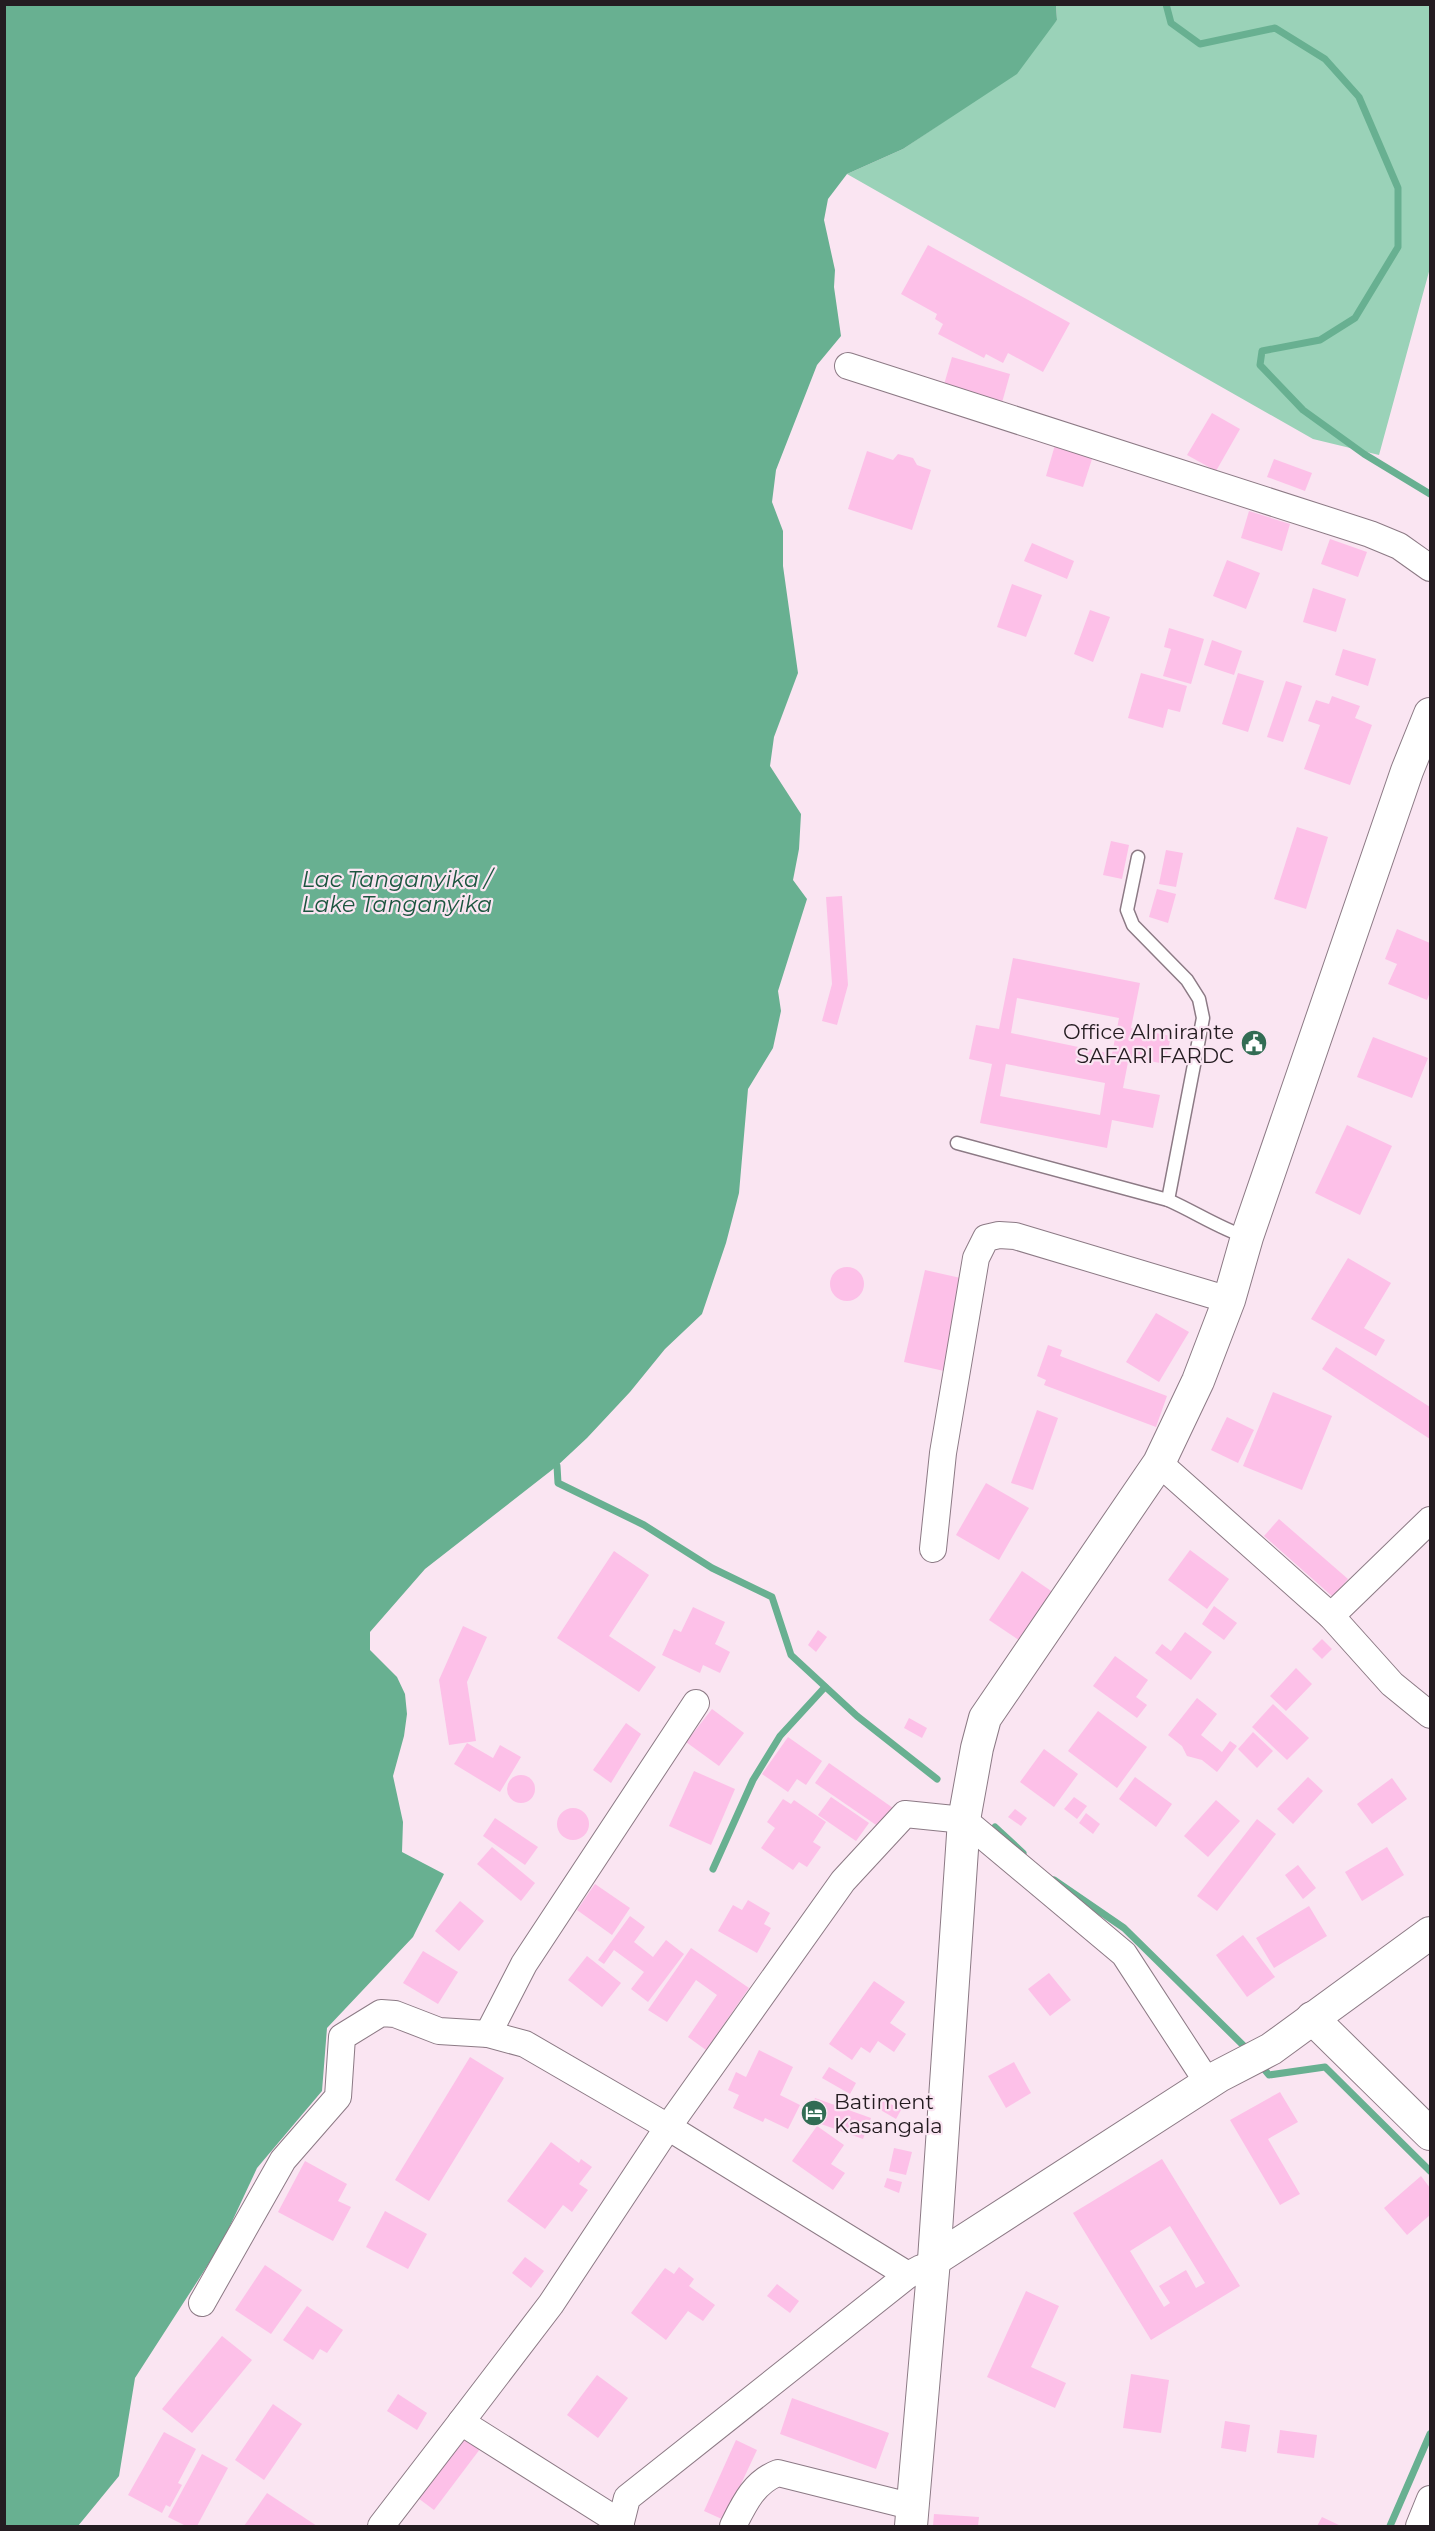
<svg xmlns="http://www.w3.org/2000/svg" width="1435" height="2531" viewBox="0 0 1435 2531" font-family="Montserrat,sans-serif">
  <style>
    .green { fill: #9ad2b8 }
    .water { fill: #68b091 }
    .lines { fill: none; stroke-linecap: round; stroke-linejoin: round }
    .stream { stroke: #68b091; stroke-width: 7 }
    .building { fill: #fdc0e8; fill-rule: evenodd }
    .service-casing { stroke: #8c7a85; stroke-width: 15 }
    .minor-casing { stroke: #8c7a85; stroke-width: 28 }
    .tertiary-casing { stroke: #8c7a85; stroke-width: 34 }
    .service { stroke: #fff; stroke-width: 12 }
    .minor { stroke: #fff; stroke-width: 26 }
    .tertiary { stroke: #fff; stroke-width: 32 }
    .labels { text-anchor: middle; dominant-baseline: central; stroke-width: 4.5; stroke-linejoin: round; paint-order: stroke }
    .poi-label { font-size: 21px; fill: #241c21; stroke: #fae5f2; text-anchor: end }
    .water-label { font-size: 22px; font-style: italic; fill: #1c553f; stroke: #fae5f2 }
  </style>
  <rect width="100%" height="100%" fill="#fae5f2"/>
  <path class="green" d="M1056 5H1430V268L1379 455 1313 439 847 174 903 149 949 118 1057 20Z"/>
  <path class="water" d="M5 5H1056L1057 20 1017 74 903 149 847 174 828 199 824 220 835 270 834 287 841 336 817 365 776 470 772 502 783 531V566L798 673 774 737 770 766 801 814 799 849 793 880 807 899 778 991 781 1011 773 1048 748 1089 739 1193 726 1243 702 1314 665 1349 630 1392 587 1438 557 1466 425 1569 370 1632V1650L397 1677 405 1694 407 1714 404 1736 393 1776 403 1822 402 1852 444 1874 413 1937 327 2028 322 2091 257 2168 222 2243 135 2378 119 2476 78 2526H5Z"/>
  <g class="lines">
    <g class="stream">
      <path d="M1166 4 1171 23 1200 44 1275 28 1325 59 1359 97 1398 188V247L1355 318 1320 340 1262 351 1260 365 1303 410 1364 454 1430 494"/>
      <path d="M557 1466 558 1483 644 1525 712 1568 772 1597 791 1655 857 1716 937 1779"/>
      <path d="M995 1827 1023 1853"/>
      <path d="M713 1869 753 1780 780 1736 825 1687"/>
      <path d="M1054 1880 1124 1928 1248 2050"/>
      <path d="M1259 2063 1269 2075 1325 2067 1430 2171"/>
      <path d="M1390 2526 1430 2434"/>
    </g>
  </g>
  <g class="building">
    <path d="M928 245 1070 323 1043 372 1008 353 1003 363 986 354 984 358 938 334 943 324 935 319 937 314 901 294Z"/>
    <path d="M952 357 1010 374 1001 406 943 388Z"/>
    <path d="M1212 413 1240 429 1216 471 1187 455Z"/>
    <path d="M1055 445 1093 456 1083 487 1046 476Z"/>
    <path d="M867 451 893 460 898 454 913 458 917 465 931 470 912 530 848 509Z"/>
    <path d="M1274 459 1312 473 1305 491 1267 477Z"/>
    <path d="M1249 511 1290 524 1282 551 1241 538Z"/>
    <path d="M1330 539 1367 552 1358 577 1321 564Z"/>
    <path d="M1032 543 1074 561 1067 579 1024 561Z"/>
    <path d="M1227 560 1260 573 1246 609 1213 596Z"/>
    <path d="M1012 584 1042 595 1026 637 997 627Z"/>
    <path d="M1313 588 1346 599 1336 632 1303 622Z"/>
    <path d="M1090 610 1110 617 1093 662 1074 654Z"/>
    <path d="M1169 628 1204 639 1191 684 1163 676 1171 649 1164 647Z"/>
    <path d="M1212 640 1242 651 1234 675 1204 665Z"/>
    <path d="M1343 649 1376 659 1368 686 1335 675Z"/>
    <path d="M1141 673 1187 686 1180 712 1168 709 1163 728 1128 718Z"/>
    <path d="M1238 673 1264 681 1248 732 1222 724Z"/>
    <path d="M1286 681 1302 686 1283 742 1267 737Z"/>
    <path d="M1332 696 1360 706 1355 718 1372 725 1350 785 1304 769 1320 725 1308 721 1316 700 1329 704Z"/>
    <path d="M1297 827 1328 837 1306 909 1274 899Z"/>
    <path d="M1111 841 1129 845 1122 879 1103 875Z"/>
    <path d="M1166 850 1183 853 1176 887 1159 884Z"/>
    <path d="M1157 889 1176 894 1168 923 1149 917Z"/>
    <path d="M842 896 848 985 837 1025 822 1021 832 984 826 897Z"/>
    <path d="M1397 929 1430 943V992L1427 1000 1388 984 1397 964 1385 959Z"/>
    <path d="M1013 958 1140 983 1131 1028 1171 1036 1165 1064 1129 1057 1123 1088 1160 1095 1153 1128 1112 1120 1107 1148 980 1123 992 1064 969 1059 976 1025 999 1029ZM1017 998 1119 1018 1112 1054 1011 1033ZM1006 1064 1105 1083 1100 1115 1000 1096Z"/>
    <path d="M1373 1037 1428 1058 1412 1098 1357 1077Z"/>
    <path d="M1347 1125 1392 1146 1360 1215 1315 1193Z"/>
    <path d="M1348 1258 1391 1283 1364 1328 1385 1340 1376 1356 1311 1319Z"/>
    <circle cx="847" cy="1284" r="17"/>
    <path d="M925 1270 965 1279 944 1371 904 1362Z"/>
    <path d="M1156 1313 1189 1332 1159 1382 1126 1362Z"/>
    <path d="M1048 1345 1062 1350 1060 1356 1167 1396 1156 1427 1044 1385 1046 1380 1037 1376Z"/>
    <path d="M1336 1347 1430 1407V1439L1322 1369Z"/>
    <path d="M1273 1392 1332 1416 1302 1490 1243 1466Z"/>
    <path d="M1037 1410 1058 1418 1033 1490 1011 1483Z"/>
    <path d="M1227 1417 1254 1430 1238 1463 1211 1450Z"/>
    <path d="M986 1483 1029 1508 999 1560 956 1535Z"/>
    <path d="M1279 1519 1348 1579 1333 1597 1264 1536Z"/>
    <path d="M1190 1550 1229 1579 1207 1609 1168 1580Z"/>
    <path d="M614 1551 649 1575 609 1636 656 1667 639 1692 557 1638Z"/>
    <path d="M1022 1571 1060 1597 1026 1645 989 1620Z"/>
    <path d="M1214 1606 1237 1623 1224 1640 1202 1624Z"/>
    <path d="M693 1607 725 1622 715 1644 730 1652 720 1673 703 1665 700 1673 662 1655 674 1629 681 1632Z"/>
    <path d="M463 1626 487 1637 467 1682 476 1741 449 1745 439 1680Z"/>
    <path d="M818 1630 827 1637 816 1652 808 1645Z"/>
    <path d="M1185 1632 1212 1652 1191 1680 1155 1653 1162 1644 1171 1651Z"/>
    <path d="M1322 1639 1332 1649 1322 1659 1312 1649Z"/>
    <path d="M1115 1656 1148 1680 1136 1697 1147 1705 1137 1718 1093 1686Z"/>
    <path d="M1296 1668 1312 1684 1286 1711 1270 1696Z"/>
    <path d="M1197 1698 1217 1714 1201 1735 1222 1752 1230 1741 1237 1746 1217 1772 1202 1760 1187 1756 1182 1746 1168 1735Z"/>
    <path d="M1273 1704 1309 1738 1287 1760 1252 1727Z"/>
    <path d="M712 1709 744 1733 719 1766 686 1742Z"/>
    <path d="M1098 1711 1147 1747 1117 1788 1068 1751Z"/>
    <path d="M909 1718 927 1728 922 1738 904 1728Z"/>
    <path d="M626 1723 641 1734 611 1783 593 1770Z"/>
    <path d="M1253 1732 1273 1751 1257 1768 1238 1749Z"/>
    <path d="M788 1737 822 1761 806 1785 797 1779 788 1792 762 1774Z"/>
    <path d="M467 1743 493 1758 500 1745 521 1757 500 1792 454 1764Z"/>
    <path d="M1044 1749 1078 1774 1054 1807 1020 1782Z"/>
    <path d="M829 1763 893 1808 879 1827 815 1783Z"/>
    <path d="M694 1771 735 1789 711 1845 669 1826Z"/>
    <circle cx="521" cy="1789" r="14"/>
    <path d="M1135 1777 1172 1804 1156 1827 1119 1799Z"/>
    <path d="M1308 1777 1323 1791 1293 1824 1277 1809Z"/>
    <path d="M1392 1778 1407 1799 1372 1824 1357 1804Z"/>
    <path d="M831 1797 869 1823 856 1841 818 1815Z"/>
    <path d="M1074 1797 1087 1806 1077 1819 1064 1809Z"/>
    <path d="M783 1799 791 1804 794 1800 826 1822 813 1842 821 1847 807 1867 799 1862 793 1870 761 1848 775 1828 767 1822Z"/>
    <path d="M1216 1800 1240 1821 1208 1857 1184 1836Z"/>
    <circle cx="573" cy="1824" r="16"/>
    <path d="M1015 1809 1027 1818 1021 1826 1008 1817Z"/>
    <path d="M1086 1813 1100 1824 1093 1834 1079 1823Z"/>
    <path d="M495 1818 538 1847 525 1865 483 1836Z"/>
    <path d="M1257 1819 1276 1834 1217 1911 1197 1896Z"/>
    <path d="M492 1847 535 1883 521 1901 477 1864Z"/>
    <path d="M1387 1847 1404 1875 1362 1901 1345 1872Z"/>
    <path d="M1298 1865 1316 1888 1303 1899 1285 1875Z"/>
    <path d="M595 1884 630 1908 612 1935 577 1910Z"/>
    <path d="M748 1900 770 1913 764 1924 771 1928 757 1953 718 1931 733 1905 742 1910Z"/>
    <path d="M460 1901 484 1921 459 1951 435 1931Z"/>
    <path d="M1309 1906 1327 1936 1274 1968 1256 1938Z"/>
    <path d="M630 1916 645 1927 634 1942 653 1957 666 1940 684 1954 648 2002 631 1989 644 1972 614 1950 604 1964 598 1960Z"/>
    <path d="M1243 1935 1275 1977 1247 1997 1216 1955Z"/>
    <path d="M691 1948 749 1988 706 2050 688 2037 717 1995 696 1980 667 2022 648 2010Z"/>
    <path d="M423 1951 458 1972 438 2004 403 1983Z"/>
    <path d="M587 1956 621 1983 602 2007 568 1980Z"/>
    <path d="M1049 1973 1071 2000 1050 2016 1028 1989Z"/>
    <path d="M874 1981 905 2002 890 2023 906 2034 894 2052 878 2041 870 2053 861 2047 852 2060 829 2044Z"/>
    <path d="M759 2050 793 2067 780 2095 800 2105 788 2129 765 2118 763 2122 733 2108 739 2095 728 2090 736 2072 746 2077Z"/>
    <path d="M470 2057 504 2078 429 2201 395 2180Z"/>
    <path d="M1014 2062 1031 2093 1006 2108 988 2076Z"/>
    <path d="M829 2067 856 2083 850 2094 822 2078Z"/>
    <path d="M1280 2092 1298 2122 1268 2139 1300 2194 1280 2205 1230 2120Z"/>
    <path d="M877 2096 901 2110 896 2119 872 2105Z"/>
    <path d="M815 2098 871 2118 863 2139 807 2119Z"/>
    <path d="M817 2126 844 2145 831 2164 845 2173 833 2190 792 2161Z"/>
    <path d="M551 2142 579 2163 581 2159 592 2167 579 2184 588 2190 572 2212 563 2205 545 2229 507 2201Z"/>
    <path d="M894 2148 912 2152 906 2175 889 2171Z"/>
    <path d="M1162 2159 1240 2286 1151 2340 1073 2213ZM1170 2226 1205 2283 1196 2288 1186 2270 1159 2286 1170 2303 1164 2307 1130 2251Z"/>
    <path d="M305 2161 347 2184 338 2201 351 2207 333 2241 278 2212Z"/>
    <path d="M1421 2176 1430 2188V2215L1407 2235 1384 2208Z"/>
    <path d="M887 2178 902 2182 899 2193 884 2187Z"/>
    <path d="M385 2211 427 2234 408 2269 366 2247Z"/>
    <path d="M525 2257 544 2271 531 2288 512 2273Z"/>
    <path d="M265 2265 302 2290 271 2334 235 2310Z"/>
    <path d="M679 2267 694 2279 689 2286 715 2305 703 2321 688 2311 666 2340 631 2313 665 2268 674 2274Z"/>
    <path d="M777 2284 799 2301 790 2313 767 2296Z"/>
    <path d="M1026 2291 1059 2306 1031 2367 1066 2383 1055 2408 987 2377Z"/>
    <path d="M307 2306 343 2330 327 2353 320 2349 313 2360 283 2340Z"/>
    <path d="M222 2336 252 2360 192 2433 162 2409Z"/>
    <path d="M1131 2374 1169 2380 1161 2433 1123 2428Z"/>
    <path d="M597 2375 628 2398 598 2438 567 2415Z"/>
    <path d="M398 2394 427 2413 417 2430 387 2411Z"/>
    <path d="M792 2398 889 2433 876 2469 780 2434Z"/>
    <path d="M273 2404 302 2424 264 2480 235 2460Z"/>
    <path d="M1225 2421 1250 2425 1246 2452 1221 2448Z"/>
    <path d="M1280 2430 1317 2435 1314 2458 1277 2453Z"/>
    <path d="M164 2432 196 2449 178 2483 182 2485 170 2507 166 2505 162 2513 128 2495Z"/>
    <path d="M463 2437 480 2449 434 2510 418 2498Z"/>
    <path d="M736 2440 757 2450 724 2520 704 2511Z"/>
    <path d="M202 2454 228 2468 197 2526H186L168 2517Z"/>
    <path d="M267 2493 317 2526H244Z"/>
    <path d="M934 2514 979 2517 978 2526H933Z"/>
    <path d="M1322 2517 1341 2526H1317Z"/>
  </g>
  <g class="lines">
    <defs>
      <g id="service">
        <path d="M1138 857 1127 910 1133 925 1187 980 1199 999 1203 1018 1168 1200"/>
        <path d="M957 1143 1168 1200C1195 1212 1219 1228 1246 1237"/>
      </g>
      <g id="minor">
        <path d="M848 366 1370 534 1399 546 1430 568"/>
        <path d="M1159 1463 1331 1616 1392 1684 1430 1715"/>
        <path d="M933 1549 943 1453 976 1258 986 1238 999 1235 1015 1236 1229 1300"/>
        <path d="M1331 1616 1430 1520"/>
        <path d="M488 2034 524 1964 696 1703"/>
        <path d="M202 2303 283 2160 338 2097 342 2037 381 2013 395 2014 439 2031 488 2034 525 2044 668 2127 908 2275"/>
        <path d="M621 2523 461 2422 551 2304 668 2127 843 1881 905 1814 964 1820 1124 1954 1208 2083"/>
        <path d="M381 2526 461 2422"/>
        <path d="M620 2526 627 2498 908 2275 921 2268"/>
        <path d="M733 2526C744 2504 754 2482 778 2473L914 2507"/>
        <path d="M1419 2526 1430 2499"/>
      </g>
      <g id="tertiary">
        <path d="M1312 2018 1430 2134"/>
        <path d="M934 2260 1219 2076 1271 2049 1430 1933"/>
        <path d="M911 2526 934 2260 964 1820 977 1748 985 1718 1159 1463 1198 1381 1229 1300 1247 1237 1407 771 1430 714"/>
      </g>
    </defs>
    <use href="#service" class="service-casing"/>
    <use href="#minor" class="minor-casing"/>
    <use href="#tertiary" class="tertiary-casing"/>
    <use href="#service" class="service"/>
    <use href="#minor" class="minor"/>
    <use href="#tertiary" class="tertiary"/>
  </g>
  <defs>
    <symbol id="civic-disc" viewBox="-11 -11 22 22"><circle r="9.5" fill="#326c54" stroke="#fae5f2"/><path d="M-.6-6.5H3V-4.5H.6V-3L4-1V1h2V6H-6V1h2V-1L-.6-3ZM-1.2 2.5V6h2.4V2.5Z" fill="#fff"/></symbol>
    <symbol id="hotel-disc" viewBox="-11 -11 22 22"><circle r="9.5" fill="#326c54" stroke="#fae5f2"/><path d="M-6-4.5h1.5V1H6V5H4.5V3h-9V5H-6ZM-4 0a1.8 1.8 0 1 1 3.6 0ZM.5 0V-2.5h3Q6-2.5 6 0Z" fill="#fff"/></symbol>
  </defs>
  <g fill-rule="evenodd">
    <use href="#civic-disc" x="1239" y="1028" width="30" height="30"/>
    <use href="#hotel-disc" x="799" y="2098" width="30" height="30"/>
  </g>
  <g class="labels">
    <g class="poi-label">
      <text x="1234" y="1031">Office Almirante<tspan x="1234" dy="24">SAFARI FARDC</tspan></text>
      <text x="834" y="2101" text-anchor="start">Batiment<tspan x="834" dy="24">Kasangala</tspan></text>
    </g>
    <g class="water-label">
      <text x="397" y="879">Lac Tanganyika /<tspan x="397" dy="25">Lake Tanganyika</tspan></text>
    </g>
  </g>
  <rect width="1435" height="2531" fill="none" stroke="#241c21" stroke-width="12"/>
</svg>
